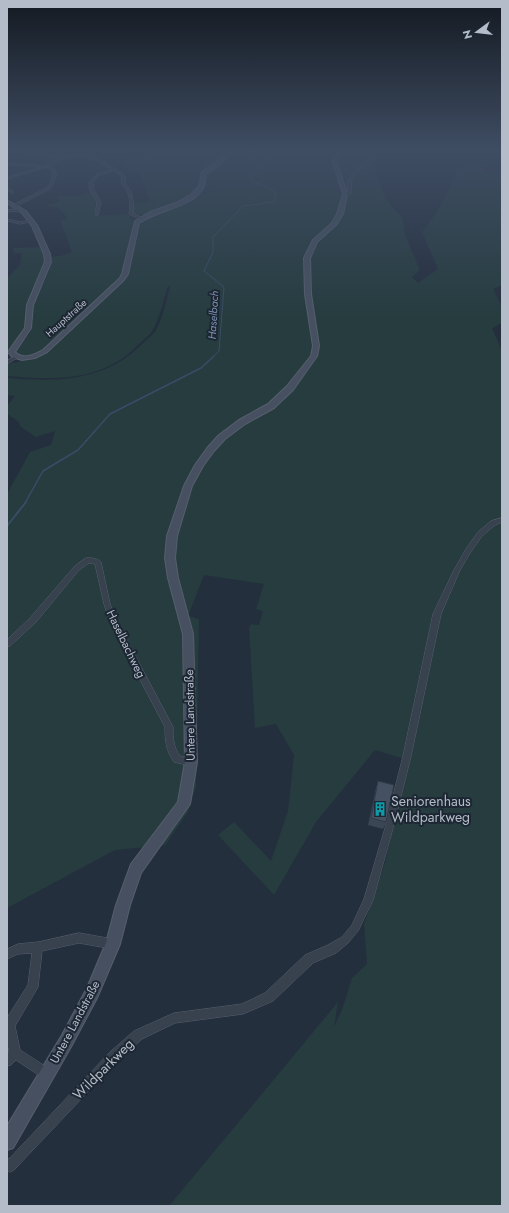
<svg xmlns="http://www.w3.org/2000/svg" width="509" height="1213" viewBox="0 0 509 1213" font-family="Jost,sans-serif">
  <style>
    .green { fill: #263c3f }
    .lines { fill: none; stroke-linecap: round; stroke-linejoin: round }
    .stream-far2 { stroke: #394c67; stroke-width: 1 }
    .stream-far1 { stroke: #394c67; stroke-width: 1.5 }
    .stream { stroke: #394c67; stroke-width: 2 }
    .street-casing { stroke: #565f6c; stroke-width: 1 }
    .secondary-casing { stroke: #565f6c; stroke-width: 2 }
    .street { fill: #38414e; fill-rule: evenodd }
    .secondary { fill: #465061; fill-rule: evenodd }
    .wall { fill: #3b4654 }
    .building { fill: #455162; stroke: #303945 }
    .labels { text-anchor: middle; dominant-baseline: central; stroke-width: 4; stroke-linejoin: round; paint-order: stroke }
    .far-street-label { font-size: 10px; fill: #b4bcc9; stroke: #1d2633 }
    .far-water-label { font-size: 11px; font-style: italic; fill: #7c92b1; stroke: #1d2633 }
    .street-label { font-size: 12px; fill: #b4bcc9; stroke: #1d2633 }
    .near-poi-label { font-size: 14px; fill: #b4bcc9; stroke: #1d2633; text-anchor: start }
    .near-street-label { font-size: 14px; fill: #b4bcc9; stroke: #1d2633 }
  </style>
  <rect width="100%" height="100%" fill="#242f3e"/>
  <g class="green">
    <path d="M164 149H229L221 160 203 172C201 177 201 183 199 187 191 200 148 217 134 215L133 213 134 203 150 202 140 173 129 170 128 166 120 159 141 156Z"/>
    <path d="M233 149H383L374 160 376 173 385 198 403 219 405 235 420 270 412 277 418 283 438 269 422 232 437 212 457 172 452 171 479 163 486 173 502 172V285L493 289 502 307V323L492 328 502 351V1206H169L338 1002 334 1027 342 1010 352 978 367 964 364 924 385 863 408 760 375 750 316 822 274 895 218 835 234 822 271 861 288 811 294 755 276 724 255 728 249 628 251 624 259 625 263 611 256 609 264 584 204 575 188 616 199 619 196 787 188 812 165 845 115 850 7 908V494L30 452 51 445 55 431 36 437 21 427 18 421 7 414V406L15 396 7 395V378C56 382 104 382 141 345 146 340 153 335 156 330 163 317 167 300 170 286H168C164 298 159 320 153 330 150 335 143 340 138 345 102 382 55 380 7 376V364L32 359 46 353 123 282 128 274 135 244 137 225 141 219 170 208H174L203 188 225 191 204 187 207 172 223 161Z"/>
    <path d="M41 152 44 153 40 160 7 158V154Z"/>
    <path d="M92 192C97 201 97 207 93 216L128 214 133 221 131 238 123 275 118 282H112L116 284 59 335 45 346V348C35 356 25 359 14 352 18 344 26 340 30 332 34 324 31 314 34 304 39 288 52 275 51 257L65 255 72 252 61 223V220L68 218 57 207H52L46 205 59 202 57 198 59 196H79Z"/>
    <path d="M42 247 45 265 25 330 7 352V278L20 265 22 253H14L13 248Z"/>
  </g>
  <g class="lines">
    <path class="stream-far2" d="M213 357 219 351 224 287 204 271 213 252V237L243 206 274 202 276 193 269 188 251 181 252 175 270 161 268 156 274 149"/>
    <path class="stream-far1" d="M25 503 43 471 78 450 110 414 201 368 214 356"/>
    <path class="stream" d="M7 526 26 502"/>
    <defs>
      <g id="street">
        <path d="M378 149H381L373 160 360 170 353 177 351 182V194L344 195V193L348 192C345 174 358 169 370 159 373 156 375 153 378 149Z"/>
        <path d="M44 152H46L47 155 62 157 75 154 96 157 122 173 126 178 125 183C133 192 134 201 133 213L142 218 139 219 129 214C131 201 130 193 121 183L122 178 120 175 114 171 100 175 93 182 94 190 101 202 98 215 95 216 97 202 90 190 89 182 98 173 112 170 94 159 75 156 59 160 49 166 55 170 57 175 50 189 15 207H13V205L48 187 53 175 52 171 47 167 7 179V177L42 167 57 158 44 157Z"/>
        <path d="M7 163 39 165 41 166 39 167 7 165Z"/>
        <path d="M7 187 13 191V193H11L7 190Z"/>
        <path d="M21 209 20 211 7 212V210Z"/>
        <path d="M7 219 20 222 32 220 34 221 20 224 7 221Z"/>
        <path d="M15 356 19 357 7 364V361Z"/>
        <path d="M502 518V522L495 525 482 536 470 553 460 570 441 614 411 756 393 828 373 900 358 931 348 943 336 953 313 963 273 1001 243 1014 175 1023 142 1039 118 1060 14 1170 10 1172 7 1171V1158L9 1159 110 1052 134 1031 174 1013 242 1004 265 993 305 955 328 945 342 937 352 925 364 899 385 828 403 756 433 614 454 570 466 549 478 532 491 521Z"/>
        <path d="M86 558C90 557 99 559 101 562L110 604 119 625 173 727C173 737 173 747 180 756L194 759 195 762 194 765 191 766 174 762C166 751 165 740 165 727L111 625 104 604 95 564 89 563 79 570 36 622 10 646 7 647V640L30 618 75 566Z"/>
        <path d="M79 933 113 939 117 940 118 944 117 948 113 949 79 943 42 951 38 987 15 1026 20 1050 51 1070 53 1074 51 1078 47 1080 43 1078 16 1060 11 1065 7 1066V1053L9 1051 7 1041V1018L28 985 32 953 18 954 7 959V949L18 944 38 942Z"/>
      </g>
      <g id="secondary">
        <path d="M228 149H232L224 161 206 174C205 178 205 182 204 186 195 207 157 210 139 223L128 274 124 280 47 352 35 358 22 360 12 357 8 352 25 328 27 305 45 262 44 254 32 226 22 213 7 203V200L26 211 37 225 50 254 51 262 33 305 31 328 15 352C23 360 34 355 43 350L120 278 122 274 135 221 150 212 176 203 192 194 199 186 202 172 220 159Z"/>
        <path d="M340 149H344L338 157 337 162 347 194 343 214 336 225 317 242 310 258 311 294 319 346 317 356 293 390 274 408 245 424 225 439 214 451 203 466 192 486 177 536 175 558 178 578 193 634 197 762 190 804 141 873 130 905 120 944 97 998 72 1045 13 1148 7 1150V1126L62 1035 87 988 106 943 116 905 131 864 178 802 185 762 183 634 168 578 165 558 167 536 184 486 195 465 208 447 219 435 239 420 268 404 287 386 311 356 313 346 305 294 304 258 313 240 332 223 337 214 343 194 333 162 334 157Z"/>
      </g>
    </defs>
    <use href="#street" class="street-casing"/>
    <use href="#secondary" class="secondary-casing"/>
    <use href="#street" class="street"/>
    <use href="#secondary" class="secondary"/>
  </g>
  <path class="wall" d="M378 781 386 822 383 829 368 825 376 788Z"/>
  <path class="building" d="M378 781 394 785 386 822 371 818Z"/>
  <linearGradient id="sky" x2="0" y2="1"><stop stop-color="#141a22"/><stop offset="0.47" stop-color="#3f4d63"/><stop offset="1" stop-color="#3f4d63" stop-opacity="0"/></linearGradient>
  <rect width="509" height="319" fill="url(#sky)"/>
  <defs>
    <symbol id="building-bare" viewBox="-9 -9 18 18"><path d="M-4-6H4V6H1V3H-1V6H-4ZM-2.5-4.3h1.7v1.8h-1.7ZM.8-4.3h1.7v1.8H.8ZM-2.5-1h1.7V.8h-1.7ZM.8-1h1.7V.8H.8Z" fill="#0f9aa8" stroke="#1d2633" stroke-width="2.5" paint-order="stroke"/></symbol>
  </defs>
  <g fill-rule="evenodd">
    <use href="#building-bare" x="370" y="799" width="20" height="20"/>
  </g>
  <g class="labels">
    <g class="far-street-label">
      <text transform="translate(66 318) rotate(-42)">Hauptstraße</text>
    </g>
    <g class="far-water-label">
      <text transform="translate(213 315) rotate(-87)">Haselbach</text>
    </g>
    <g class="street-label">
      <text transform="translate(126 644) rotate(64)">Haselbachweg</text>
      <text transform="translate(190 715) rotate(-91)">Untere Landstraße</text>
      <text transform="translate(75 1022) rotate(-62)">Untere Landstraße</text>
    </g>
    <g class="near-poi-label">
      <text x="391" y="801">Seniorenhaus<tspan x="391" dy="16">Wildparkweg</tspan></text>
    </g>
    <g class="near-street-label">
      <text transform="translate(103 1069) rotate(-45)">Wildparkweg</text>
    </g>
  </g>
  <rect width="509" height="1213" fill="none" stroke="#b4bcc9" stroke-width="16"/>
  <g transform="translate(477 32) rotate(255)" stroke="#1d2633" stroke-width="3" paint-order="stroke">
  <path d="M0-3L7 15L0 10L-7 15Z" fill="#b4bcc9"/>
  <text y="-6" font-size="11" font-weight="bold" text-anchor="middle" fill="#b4bcc9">N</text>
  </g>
</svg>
